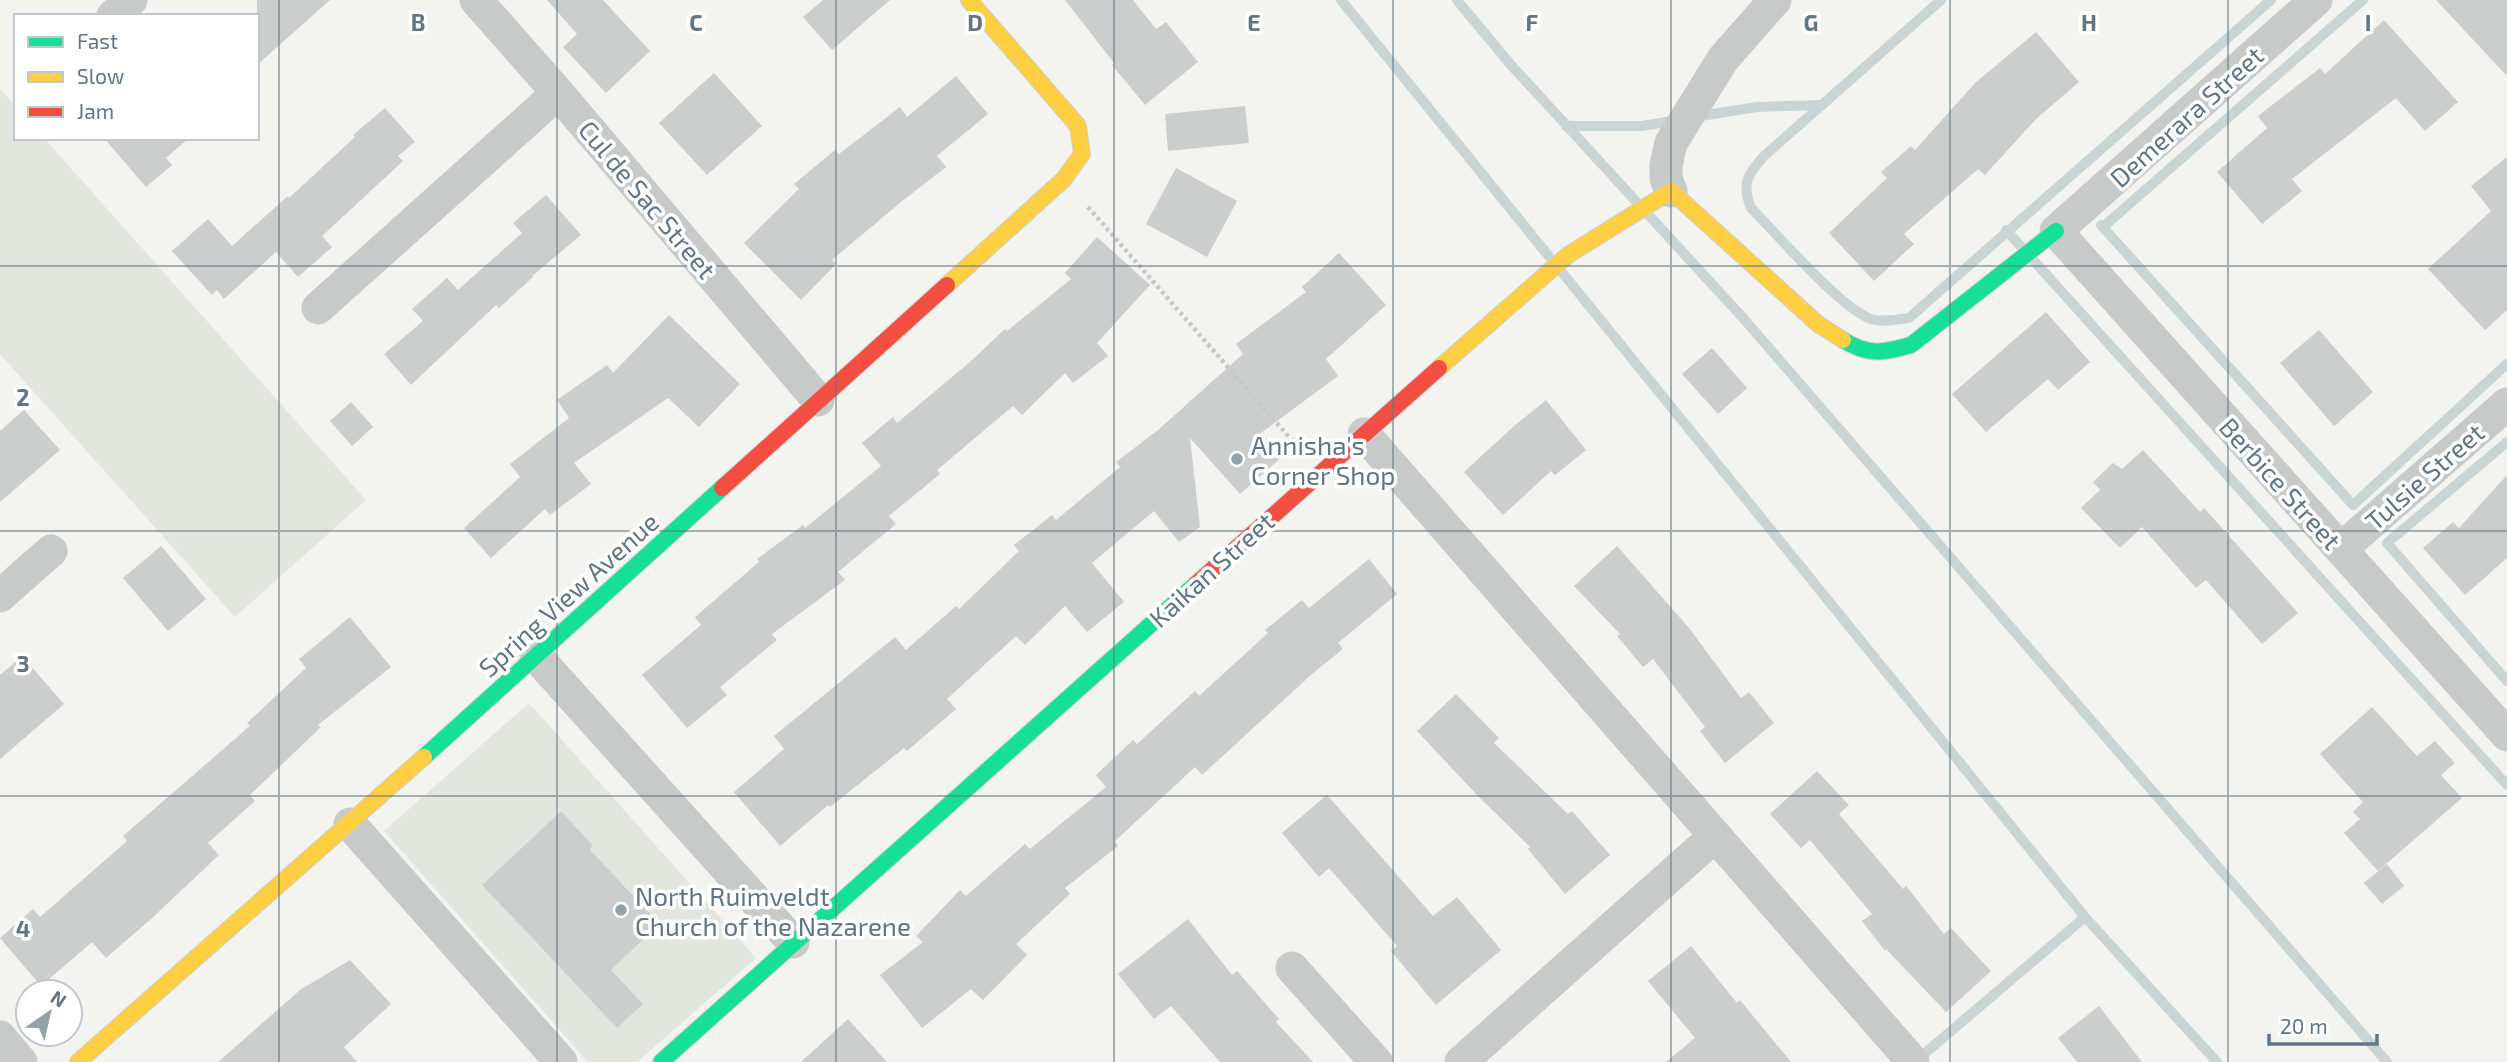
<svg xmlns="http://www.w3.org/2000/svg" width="2507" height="1062" viewBox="0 0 2507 1062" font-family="'Exo 2',sans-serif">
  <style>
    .green { fill: #e2e6de; fill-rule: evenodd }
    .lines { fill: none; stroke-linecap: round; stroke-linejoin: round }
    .stream { stroke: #cad4d5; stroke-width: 10 }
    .building { fill: #cbcecd }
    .fast-casing { stroke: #cfd1d0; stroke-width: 18 }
    .slow-casing { stroke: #cfd1d0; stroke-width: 18 }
    .jam-casing { stroke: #cfd1d0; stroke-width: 18 }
    .path { stroke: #c6c8c8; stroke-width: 4.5; stroke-dasharray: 3.5 3.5; stroke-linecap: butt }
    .street { stroke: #c8caca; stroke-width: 33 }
    .fast { stroke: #16e098; stroke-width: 16 }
    .slow { stroke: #ffcf43; stroke-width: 16 }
    .jam { stroke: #f24e42; stroke-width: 16 }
    .grid { fill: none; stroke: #617682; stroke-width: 2; stroke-opacity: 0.55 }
    .poi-dot { fill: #94a2a8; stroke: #fff; stroke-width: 2.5 }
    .labels { text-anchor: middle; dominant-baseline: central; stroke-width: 7; stroke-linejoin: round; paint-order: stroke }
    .street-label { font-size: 26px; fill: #617682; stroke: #fff }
    .poi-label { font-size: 26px; fill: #617682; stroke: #fff; text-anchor: start }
    .grid-label { font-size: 23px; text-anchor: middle; font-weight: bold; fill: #617682; stroke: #fff; stroke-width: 7; stroke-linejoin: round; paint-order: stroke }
  </style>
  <rect width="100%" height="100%" fill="#f3f3f0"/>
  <g class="green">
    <path d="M0 89 16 107V138H44L366 500 235 617 0 354Z"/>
    <path d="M529 703 756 958 637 1062H588L384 831ZM561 812 593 847 541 896 573 931 623 884 660 924 611 970 617 1028 482 885Z"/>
  </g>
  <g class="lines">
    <g class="stream">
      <path d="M1341 0 2085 917 2217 1062"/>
      <path d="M1457 0 1511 65 1744 319 2387 1062"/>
      <path d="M1941 0 1764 156C1748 174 1741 183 1751 208 1777 234 1841 309 1871 319 1882 323 1898 319 1909 318L2271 0"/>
      <path d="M1694 117 1757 107 1822 105"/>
      <path d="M1566 126H1642L1678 120"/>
      <path d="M2101 225 2353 505 2507 364"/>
      <path d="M2103 227 2363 0"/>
      <path d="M2006 230 2507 785"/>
      <path d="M2507 442 2387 543 2507 681"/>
      <path d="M1917 1060 2085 917"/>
    </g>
  </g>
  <g class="building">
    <path d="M257 0H330L257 65Z"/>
    <path d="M547 0H603L650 51 606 93 563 47 577 34Z"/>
    <path d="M823 0H890L832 50 803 17Z"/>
    <path d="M1065 0H1133L1156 29 1166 22 1198 62 1145 105 1112 65 1114 63Z"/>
    <path d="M2436 0H2507V76Z"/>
    <path d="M2384 20 2458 102 2425 131 2396 98 2292 179 2302 191 2262 224 2217 172 2267 128 2258 116 2320 68 2325 74Z"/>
    <path d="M2036 32 2079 82 2036 119 1985 175 1978 169 1904 234 1914 244 1874 281 1829 233 1887 178 1881 172 1911 146 1915 150 1975 83Z"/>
    <path d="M714 73 762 126 707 175 659 123Z"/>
    <path d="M956 76 988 114 937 156 946 167 901 202 832 260 836 264 801 300 744 243 799 189 794 184 835 150 839 154 900 107 907 117Z"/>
    <path d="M1245 106 1249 143 1168 151 1165 114Z"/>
    <path d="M385 108 415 142 398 156 403 161 322 236 332 247 298 277 276 252 224 299 217 290 212 295 172 251 208 219 232 246 288 196 289 198 355 137 353 135Z"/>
    <path d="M104 138H189L166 158 172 165 146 187Z"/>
    <path d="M2507 157V310L2485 330 2428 269 2491 211 2471 186Z"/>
    <path d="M1176 168 1237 201 1207 257 1146 224Z"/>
    <path d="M546 195 581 235 532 276 533 277 499 308 496 305 411 385 384 354 423 321 412 309 447 278 458 290 522 233 513 223Z"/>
    <path d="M1097 237 1150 285 1097 343 1108 356 1073 383 1065 373 1022 415 1013 406 937 470 940 474 889 516 896 524 838 572 845 580 772 634 777 640 720 687 727 695 687 728 642 675 701 625 695 617 759 562 757 559 803 525 805 528 881 466 862 443 893 417 897 423 970 362 1005 329 1007 331 1071 279 1065 273Z"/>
    <path d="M1339 253 1386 305 1326 359 1338 376 1261 433 1282 457 1240 494 1190 438 1200 527 1179 542 1154 511 1092 563 1124 602 1087 632 1065 606 1025 645 1016 636 947 699 956 709 907 751 904 748 830 807 828 805 780 846 734 792 784 749 774 736 895 637 906 650 956 606 959 609 1019 551 1014 545 1052 515 1056 520 1120 467 1116 462 1158 430 1243 354 1236 344 1306 292 1302 287Z"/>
    <path d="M2046 312 2090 362 2058 390 2048 379 1986 432 1952 394Z"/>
    <path d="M669 315 740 384 699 427 668 398 574 463 591 484 550 515 545 509 491 558 464 528 520 477 510 464 569 418 557 400 607 365 613 373Z"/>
    <path d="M2319 330 2373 392 2334 426 2280 363Z"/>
    <path d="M1712 348 1747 388 1718 414 1682 374Z"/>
    <path d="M1546 400 1586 450 1555 475 1551 471 1503 515 1464 472 1513 427Z"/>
    <path d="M351 402 373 427 352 446 330 421Z"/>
    <path d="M24 410 60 450 0 502V431Z"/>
    <path d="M2143 450 2200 512 2204 508 2298 613 2262 644 2206 580 2196 588 2142 527 2120 548 2081 508 2100 490 2093 482 2113 463 2122 469Z"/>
    <path d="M2507 475V558L2465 595 2423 548 2453 522 2459 528Z"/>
    <path d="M161 546 206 599 168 631 123 578Z"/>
    <path d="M1617 546 1689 628 1741 698 1749 692 1774 723 1725 763 1700 731 1705 727 1653 659 1643 667 1617 636 1620 634 1574 586Z"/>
    <path d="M1369 559 1397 594 1338 643 1343 649 1312 674 1202 775 1195 767 1115 841 1118 846 1065 888 1070 894 1016 944 1027 955 983 1000 971 989 922 1028 880 975 923 942 916 936 960 890 966 896 1025 844 1030 849 1106 787 1096 775 1133 740 1137 744 1195 691 1199 696 1268 633 1265 630 1302 600 1309 608Z"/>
    <path d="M350 617 391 667 318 725 321 727 250 795 255 801 208 843 219 855 151 919 106 958 92 942 41 986 0 938 33 909 40 917 127 841 123 836 250 726 247 723 306 668 299 659Z"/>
    <path d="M22 656 64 704 0 759V675Z"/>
    <path d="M1456 694 1499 738 1494 743 1568 814 1572 811 1610 855 1565 894 1528 849 1530 847 1477 795 1417 731Z"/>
    <path d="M2372 707 2417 756 2435 741 2455 763 2441 775 2462 798 2378 871 2344 833 2360 819 2353 812 2363 802 2320 754Z"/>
    <path d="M1817 771 1849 805 1839 814 1903 889 1906 886 1944 934 1951 928 1991 971 1946 1012 1886 949 1885 951 1862 921 1872 914 1810 840 1801 848 1770 814Z"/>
    <path d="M1327 795 1433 916 1457 897 1501 950 1436 1005 1391 951 1397 946 1329 868 1319 877 1282 833Z"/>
    <path d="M561 811 593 846 590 850 660 924 611 970 643 1004 617 1028 482 885Z"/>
    <path d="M2387 864 2404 886 2382 904 2364 883Z"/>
    <path d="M1188 919 1232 975 1237 971 1279 1019 1276 1022 1313 1062H1220L1171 1006 1154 1019 1118 974Z"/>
    <path d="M1691 946 1737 1003 1740 1000 1791 1062H1666L1695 1038 1648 981Z"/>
    <path d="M350 960 391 1004 344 1047 357 1062H218L300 990Z"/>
    <path d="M2099 1006 2142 1062H2077L2058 1038Z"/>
    <path d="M848 1019 887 1062H801Z"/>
  </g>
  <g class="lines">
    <defs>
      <g id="fast">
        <path d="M1843 340C1869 356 1883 353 1911 345L2056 231"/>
        <path d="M424 757 722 488"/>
        <path d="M661 1062 1196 584"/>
      </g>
      <g id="slow">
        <path d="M947 285 1064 179 1082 154 1078 126 969 0"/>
        <path d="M1439 368 1568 255 1671 191 1818 324 1843 340"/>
        <path d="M78 1062 424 757"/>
      </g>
      <g id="jam">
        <path d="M722 488 947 285"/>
        <path d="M1196 584 1439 368"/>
      </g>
    </defs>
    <use href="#fast" class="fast-casing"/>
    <use href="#slow" class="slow-casing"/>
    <use href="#jam" class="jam-casing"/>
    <path class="path" d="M1088 207 1296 445"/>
    <g class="street">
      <path d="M476 0 558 93 818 400"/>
      <path d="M2316 0 2056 231 2507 735"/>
      <path d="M113 16 131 0"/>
      <path d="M1671 191 1666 178V165L1671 143 1723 59 1775 0"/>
      <path d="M318 308 558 93"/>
      <path d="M1364 434 1913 1062"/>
      <path d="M2341 549 2507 404"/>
      <path d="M0 596 51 551"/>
      <path d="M536 656 793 942"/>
      <path d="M350 824 561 1062"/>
      <path d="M1292 968 1376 1062"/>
      <path d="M0 1037 21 1062"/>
      <path d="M1461 1062 1715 836"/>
    </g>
    <use href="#fast" class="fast"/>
    <use href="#slow" class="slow"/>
    <use href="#jam" class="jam"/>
  </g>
  <path class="grid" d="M279 0V1062M557 0V1062M836 0V1062M1114 0V1062M1393 0V1062M1671 0V1062M1950 0V1062M2228 0V1062M0 266H2507M0 531H2507M0 796H2507"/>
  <g class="poi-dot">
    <circle cx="1237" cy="459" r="7"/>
    <circle cx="621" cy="910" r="7"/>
  </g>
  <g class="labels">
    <g class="street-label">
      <text transform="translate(2186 116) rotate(-42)">Demerara Street</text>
      <text transform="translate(648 199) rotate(50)">Cul de Sac Street</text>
      <text transform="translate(2424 476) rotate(-41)">Tulsie Street</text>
      <text transform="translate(2281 483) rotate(48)">Berbice Street</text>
      <text transform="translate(1211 569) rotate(-42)">Kaikan Street</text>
      <text transform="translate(568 594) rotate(-42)">Spring View Avenue</text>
    </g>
    <g class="poi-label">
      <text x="1251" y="444">Annisha's<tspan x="1251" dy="30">Corner Shop</tspan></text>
      <text x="635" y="895">North Ruimveldt<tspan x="635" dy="30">Church of the Nazarene</tspan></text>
    </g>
  </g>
  <g class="grid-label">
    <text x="418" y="31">B</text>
    <text x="696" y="31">C</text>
    <text x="975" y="31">D</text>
    <text x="1254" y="31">E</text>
    <text x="1532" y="31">F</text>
    <text x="1811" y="31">G</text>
    <text x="2089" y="31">H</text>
    <text x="2368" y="31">I</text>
    <text x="23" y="406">2</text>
    <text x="23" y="672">3</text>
    <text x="23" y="937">4</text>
  </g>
  <rect x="14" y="14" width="245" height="126" fill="#ffffff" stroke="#c0c8cd" stroke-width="2"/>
  <rect x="28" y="37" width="35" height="10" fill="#16e098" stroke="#c0c8cd" stroke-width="2"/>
  <text x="77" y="49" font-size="21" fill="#617682">Fast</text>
  <rect x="28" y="72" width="35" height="10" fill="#ffcf43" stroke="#c0c8cd" stroke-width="2"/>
  <text x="77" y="84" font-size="21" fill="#617682">Slow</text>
  <rect x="28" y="107" width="35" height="10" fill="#f24e42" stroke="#c0c8cd" stroke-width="2"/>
  <text x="77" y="119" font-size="21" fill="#617682">Jam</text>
  <g transform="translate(49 1013) rotate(34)"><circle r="33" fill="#ffffff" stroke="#c0c8cd" stroke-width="2"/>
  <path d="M0-5L12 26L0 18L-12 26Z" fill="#94a2a8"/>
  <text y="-10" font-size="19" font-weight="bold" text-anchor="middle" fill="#617682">N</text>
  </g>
  <path d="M2269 1034v10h108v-10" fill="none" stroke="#617682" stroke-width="3.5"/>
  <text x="2280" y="1034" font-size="21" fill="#617682" stroke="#ffffff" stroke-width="5" paint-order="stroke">20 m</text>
</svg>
